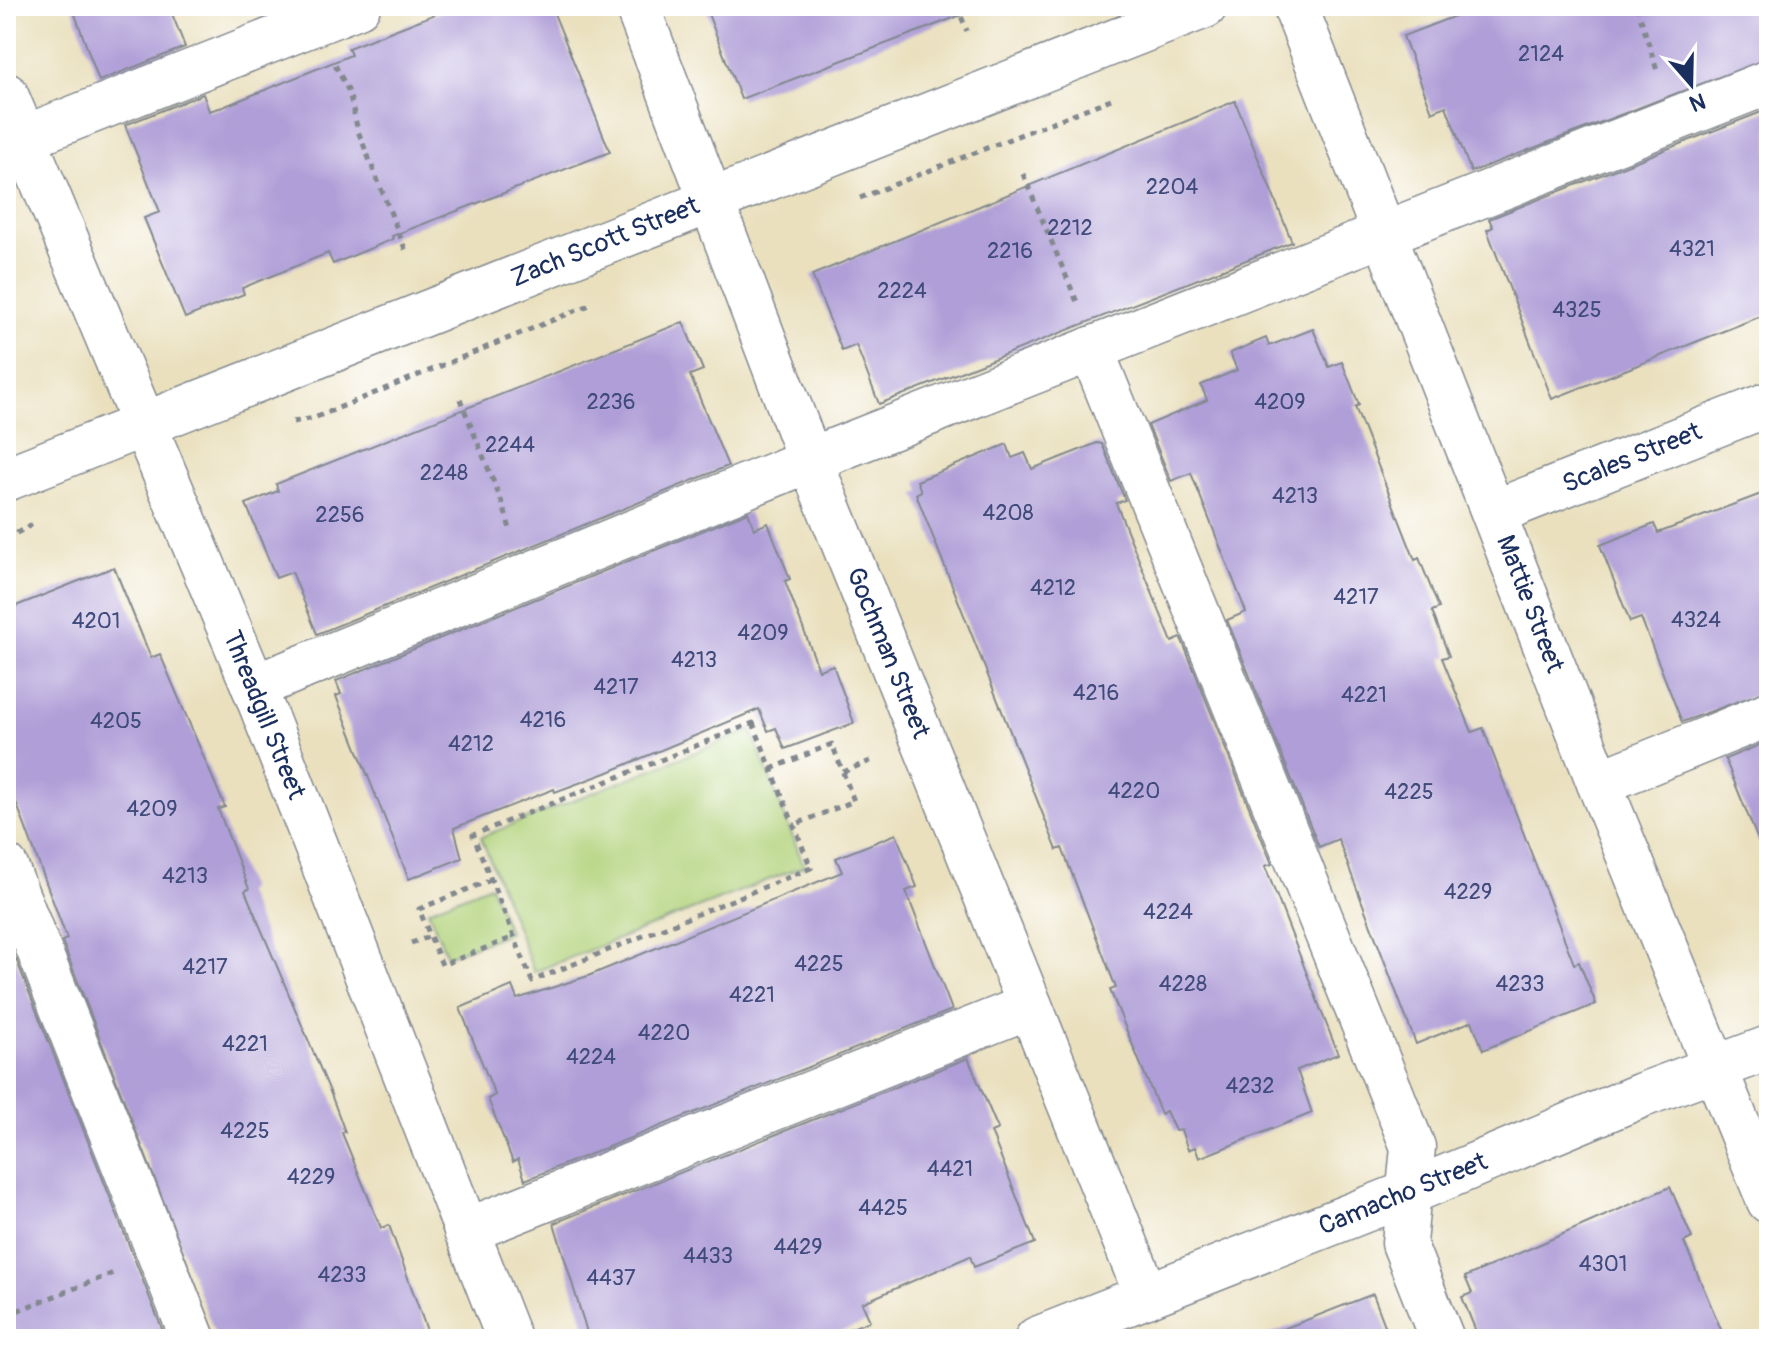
<svg xmlns="http://www.w3.org/2000/svg" width="1775" height="1345" viewBox="0 0 1775 1345" font-family="Pangolin,sans-serif">
  <style>
    .green { fill: #b0d178; stroke: #66806b; stroke-width: 2 }
    .building { fill: #af9ed7 }
    .lines { fill: none; stroke-linecap: round; stroke-linejoin: round }
    .minor-casing { stroke: #82888e; stroke-width: 47 }
    .path { stroke: #82888e; stroke-width: 5; stroke-dasharray: 6 6; stroke-linecap: butt }
    .minor { stroke: #fff; stroke-width: 44 }
    .labels { text-anchor: middle; dominant-baseline: central; stroke-width: 8; stroke-linejoin: round; paint-order: stroke }
    .number-label { font-size: 22px; fill: #404b7c }
    .street-label { font-size: 26px; fill: #1b2f5e; stroke: #fff }
  </style>
  <rect width="100%" height="100%" fill="#fff"/>
  <filter id="ink" filterUnits="userSpaceOnUse"><feTurbulence type="fractalNoise" baseFrequency=".0125" numOctaves="2"/><feDisplacementMap in="SourceGraphic" scale="16" xChannelSelector="R" yChannelSelector="G"/><feConvolveMatrix kernelMatrix="1 2 1 2 8 2 1 2 1" color-interpolation-filters="sRGB"/></filter>
  <filter id="wash" filterUnits="userSpaceOnUse"><feTurbulence type="fractalNoise" baseFrequency=".006" numOctaves="4" result="noise"/><feDisplacementMap in="SourceGraphic" scale="32" xChannelSelector="R" yChannelSelector="G"/><feGaussianBlur stdDeviation="1.8" result="paint"/><feColorMatrix in="noise" values="0 0 0 0 0 0 0 0 0 0 0 0 0 0 0 0 0 1.4 0 .05"/><feComposite in="paint" operator="in"/></filter>
  <g filter="url(#wash)">
    <rect width="100%" height="100%" fill="#eae0be"/>
    <g class="green">
      <path d="M751 730 804 866 534 972 481 837Z"/>
      <path d="M490 885 509 933 447 956 428 910Z"/>
    </g>
    <g id="blocks">
      <g class="building">
        <path d="M72 6H169L185 47 99 81Z"/>
        <path d="M456 6H551L610 152 392 236 393 239 333 264 328 253 242 288 244 294 185 318 144 218 160 212 125 125 203 94 209 111 223 107 351 55 348 48Z"/>
        <path d="M705 6H977V9L741 99Z"/>
        <path d="M1481 6H1760L1769 30V58L1471 172 1446 106 1432 112 1403 36Z"/>
        <path d="M1235 101 1292 242 879 404 856 345 842 351 812 275Z"/>
        <path d="M1769 109V313L1552 399 1487 230 1493 227 1489 219Z"/>
        <path d="M683 322 703 370 690 375 728 466 317 634 292 572 276 578 246 504 278 491 276 484Z"/>
        <path d="M1313 329 1329 367 1342 362 1359 405 1355 407 1415 560 1419 558 1439 608 1432 611 1449 656 1442 658 1472 732 1483 728 1574 964 1579 962 1596 1004 1483 1050 1472 1021 1416 1044 1338 839 1319 847 1227 620 1246 612 1191 473 1171 481 1148 425 1207 400 1201 385 1237 370 1230 353 1266 338 1269 346Z"/>
        <path d="M1097 443 1102 444 1125 500 1116 503 1172 642 1181 638 1272 864 1265 866 1338 1054 1297 1070 1312 1113 1199 1158 1195 1147 1188 1150 1181 1130 1175 1131 1166 1111 1161 1114 1110 990 1116 988 1062 848 1057 850 916 494 921 491 917 481 1007 444 1012 458 1025 453 1032 469Z"/>
        <path d="M1769 491V690L1682 722 1641 618 1630 622 1600 545 1654 524 1658 533Z"/>
        <path d="M748 512 754 529 768 523 790 579 785 581 819 670 833 665 854 723 785 749 776 728 768 731 759 709 606 773 555 792 554 789 454 828 462 858 409 879 336 696 341 694 336 681Z"/>
        <path d="M114 567 151 658 160 654 225 807 218 809 249 889 245 891 329 1089 345 1132 342 1133 381 1228 389 1225 430 1339H217L62 941 67 939 6 775V610Z"/>
        <path d="M1769 741V862H1767L1725 759Z"/>
        <path d="M896 834 917 887 906 891 952 1010 525 1180 518 1159 513 1162 488 1099 495 1095 460 1008 512 986 517 999 588 976 842 872 836 858Z"/>
        <path d="M16 959 166 1339H6V963Z"/>
        <path d="M968 1058 998 1129 991 1132 1035 1243 974 1267 970 1256 862 1303 870 1321 823 1339H589L554 1223Z"/>
        <path d="M1670 1187 1692 1238 1684 1242 1725 1339H1479L1462 1297 1472 1293 1465 1277Z"/>
        <path d="M1373 1294 1390 1339H1266L1265 1336Z"/>
      </g>
    </g>
  </g>
  <g filter="url(#ink)">
    <use href="#blocks" fill-opacity="0" stroke="#82888e" stroke-width="2"/>
    <g class="lines">
      <defs>
        <g id="minor">
          <path d="M637 6 810 460 1147 1296"/>
          <path d="M1295 6 1599 783 1769 1201"/>
          <path d="M6 95 254 687 509 1339"/>
          <path d="M26 137 358 6"/>
          <path d="M1091 349 1413 1147 1404 1243 1442 1339"/>
          <path d="M6 479 1205 6"/>
          <path d="M1495 512 1769 404"/>
          <path d="M254 687 810 460 1769 82"/>
          <path d="M1599 783 1769 714"/>
          <path d="M6 867 193 1339"/>
          <path d="M466 1231 1030 1006"/>
          <path d="M1037 1339 1408 1193 1642 1095 1769 1048"/>
        </g>
      </defs>
      <use href="#minor" class="minor-casing"/>
      <g class="path">
        <path d="M957 6 967 31"/>
        <path d="M1637 6 1658 74"/>
        <path d="M335 65 349 92 358 131 407 254"/>
        <path d="M1023 174 1077 302"/>
        <path d="M860 198 1111 99"/>
        <path d="M460 399 503 505 510 529"/>
        <path d="M293 422 314 418 592 304"/>
        <path d="M6 539 33 524"/>
        <path d="M753 723 811 868 532 981 473 835Z"/>
        <path d="M771 769 832 744 854 801 794 825"/>
        <path d="M843 772 875 759"/>
        <path d="M491 880 419 909 442 965 514 937"/>
        <path d="M411 943 431 936"/>
        <path d="M6 1315 114 1273"/>
      </g>
      <use href="#minor" class="minor"/>
    </g>
  </g>
  <g class="labels">
    <g class="number-label">
      <text x="1541" y="54">2124</text>
      <text x="1172" y="187">2204</text>
      <text x="1070" y="228">2212</text>
      <text x="1692" y="249">4321</text>
      <text x="1010" y="251">2216</text>
      <text x="902" y="291">2224</text>
      <text x="1577" y="310">4325</text>
      <text x="611" y="402">2236</text>
      <text x="1280" y="402">4209</text>
      <text x="510" y="445">2244</text>
      <text x="444" y="473">2248</text>
      <text x="1295" y="496">4213</text>
      <text x="1008" y="513">4208</text>
      <text x="340" y="515">2256</text>
      <text x="1053" y="588">4212</text>
      <text x="1356" y="597">4217</text>
      <text x="1696" y="620">4324</text>
      <text x="96" y="621">4201</text>
      <text x="763" y="633">4209</text>
      <text x="694" y="660">4213</text>
      <text x="616" y="687">4217</text>
      <text x="1096" y="693">4216</text>
      <text x="1364" y="695">4221</text>
      <text x="543" y="720">4216</text>
      <text x="116" y="721">4205</text>
      <text x="471" y="744">4212</text>
      <text x="1134" y="791">4220</text>
      <text x="1409" y="792">4225</text>
      <text x="152" y="809">4209</text>
      <text x="185" y="876">4213</text>
      <text x="1468" y="892">4229</text>
      <text x="1168" y="912">4224</text>
      <text x="819" y="964">4225</text>
      <text x="205" y="967">4217</text>
      <text x="1183" y="984">4228</text>
      <text x="1520" y="984">4233</text>
      <text x="752" y="995">4221</text>
      <text x="664" y="1033">4220</text>
      <text x="245" y="1044">4221</text>
      <text x="591" y="1057">4224</text>
      <text x="1250" y="1086">4232</text>
      <text x="245" y="1131">4225</text>
      <text x="950" y="1169">4421</text>
      <text x="311" y="1177">4229</text>
      <text x="883" y="1208">4425</text>
      <text x="798" y="1247">4429</text>
      <text x="708" y="1256">4433</text>
      <text x="1603" y="1264">4301</text>
      <text x="342" y="1275">4233</text>
      <text x="611" y="1278">4437</text>
    </g>
    <g class="street-label">
      <text transform="translate(605 242) rotate(-22)">Zach Scott Street</text>
      <text transform="translate(1632 458) rotate(-22)">Scales Street</text>
      <text transform="translate(1530 604) rotate(69)">Mattie Street</text>
      <text transform="translate(888 653) rotate(68)">Gochman Street</text>
      <text transform="translate(264 715) rotate(68)">Threadgill Street</text>
      <text transform="translate(1403 1194) rotate(-22)">Camacho Street</text>
    </g>
  </g>
  <rect width="1775" height="1345" fill="none" stroke="#fff" stroke-width="32"/>
  <g transform="translate(1691 84) rotate(160)" stroke="#ffffff" stroke-width="6" paint-order="stroke">
  <path d="M0-6L14 30L0 20L-14 30Z" fill="#1b2f5e"/>
  <text y="-12" font-size="22" font-weight="bold" text-anchor="middle" fill="#1b2f5e">N</text>
  </g>
</svg>
